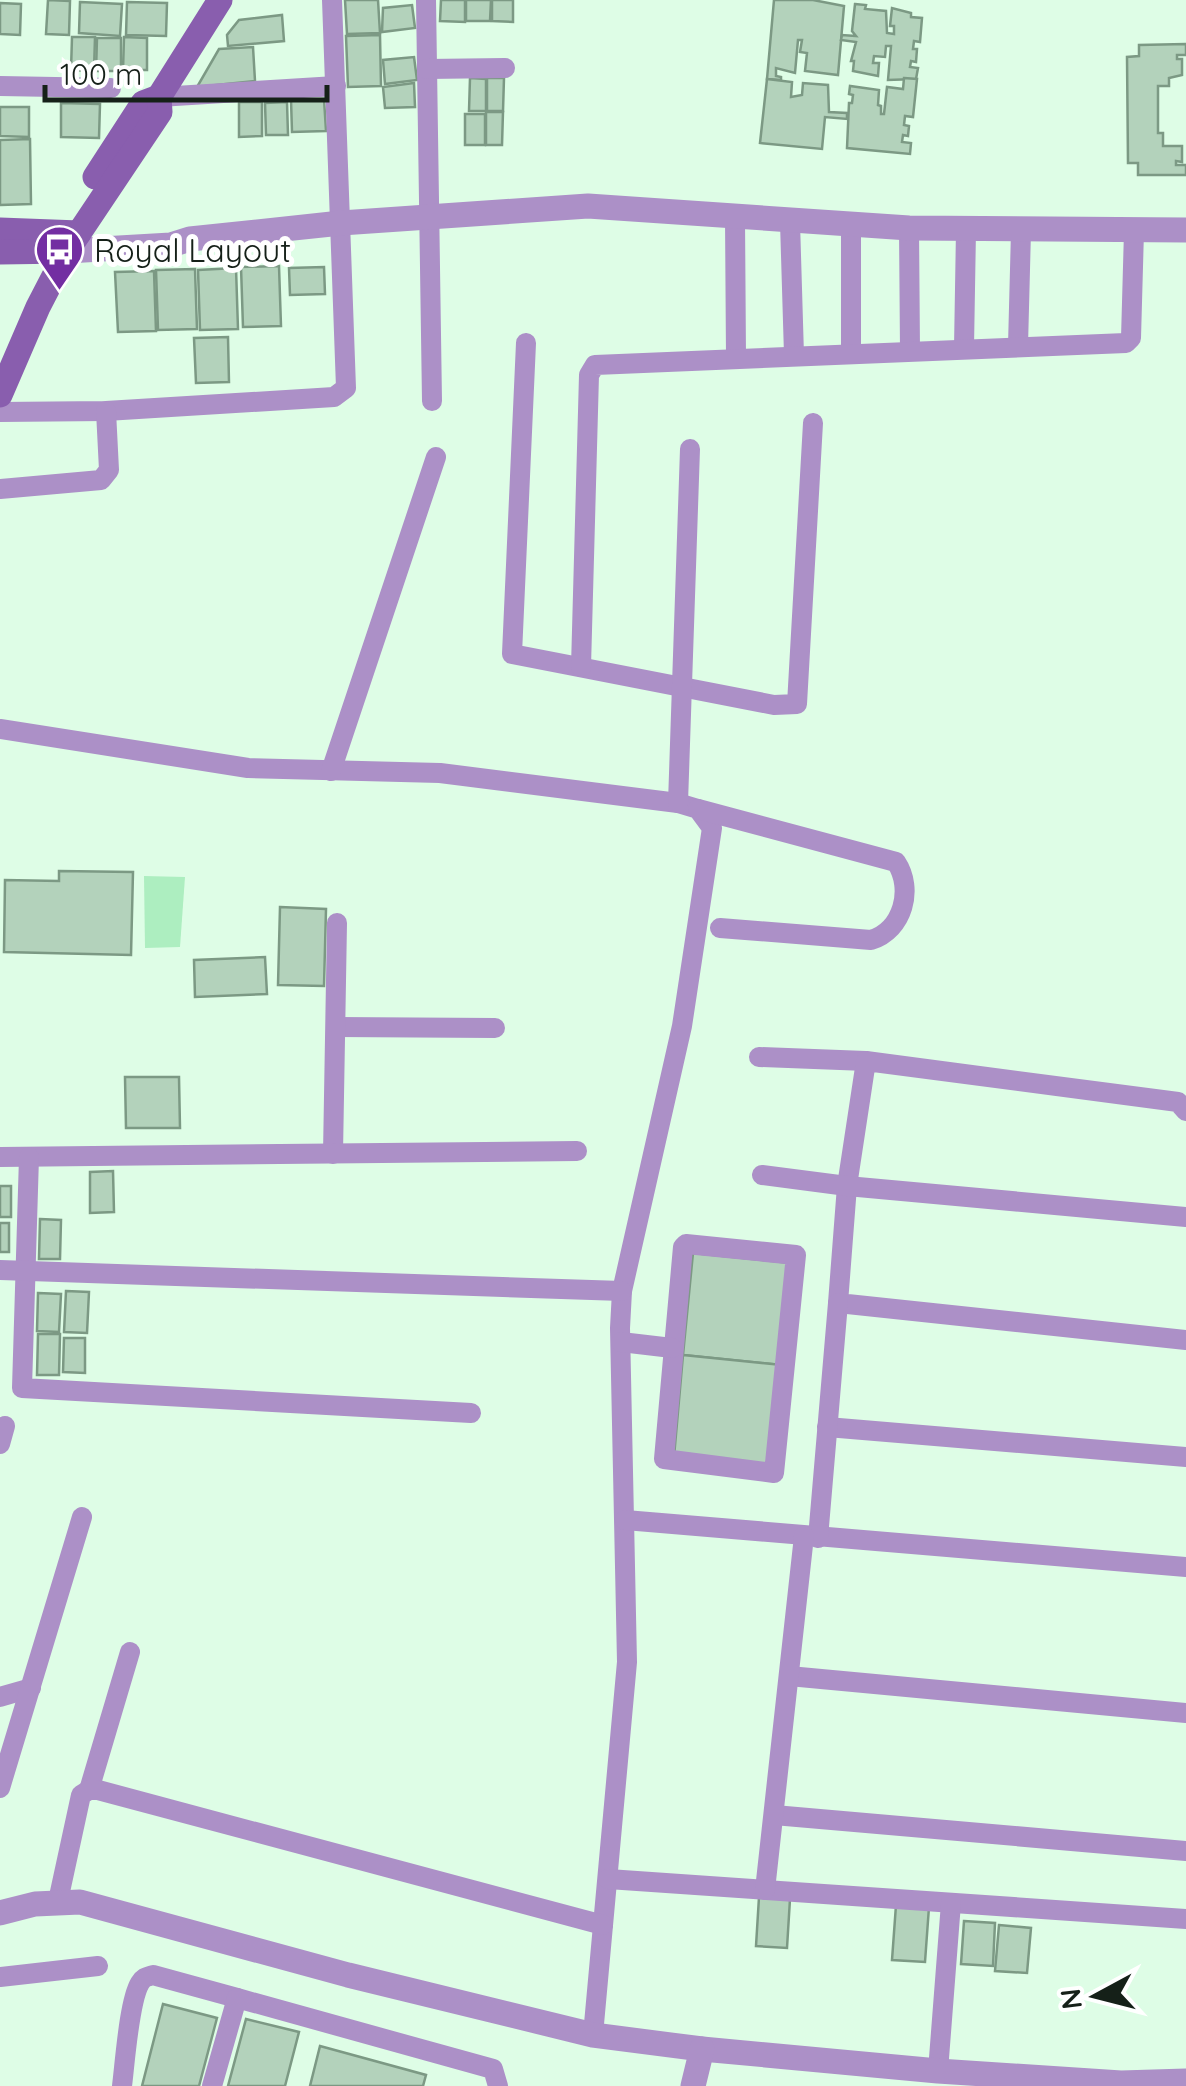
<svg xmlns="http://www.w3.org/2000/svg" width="1186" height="2086" viewBox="0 0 1186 2086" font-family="Quicksand,sans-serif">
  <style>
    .pitch { fill: #adeec0 }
    .building { fill: #b3d2bb; stroke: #7c9984; stroke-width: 2.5 }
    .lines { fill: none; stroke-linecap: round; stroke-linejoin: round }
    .minor { stroke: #ac90c7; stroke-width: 20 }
    .tertiary { stroke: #ac90c7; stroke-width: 25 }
    .secondary { stroke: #895eae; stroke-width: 25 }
    .labels { text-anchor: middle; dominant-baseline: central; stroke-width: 10; stroke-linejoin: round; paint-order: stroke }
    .poi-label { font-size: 32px; fill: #152018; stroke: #fff; text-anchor: start }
  </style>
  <rect width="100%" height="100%" fill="#defde6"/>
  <path class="pitch" d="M144 876 185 877 180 947 145 948Z"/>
  <g class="building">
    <path d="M48 0 70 1 69 35 46 34Z"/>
    <path d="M345 0H378L380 33 347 34Z"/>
    <path d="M441 0H465V22L440 21Z"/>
    <path d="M466 0H491L490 21H466Z"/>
    <path d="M492 0H513V22L492 21Z"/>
    <path d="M774 0H813L844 6 838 75 805 71 807 53 800 52 802 40H798L795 73 776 68V76L781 77V80L767 79Z"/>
    <path d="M80 2 122 4 120 36 79 33Z"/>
    <path d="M127 2 167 3 166 36 126 35Z"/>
    <path d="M0 3 21 4 20 35 0 34Z"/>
    <path d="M855 4 866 5 865 9 886 11 887 33 894 34V26H890L892 8 911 13V17L922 18 920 42 914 41 913 49H917L916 62 911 61 910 67 918 68 916 79 888 80 891 46H886L885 57 874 56 873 63H879L878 76 853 71 854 61H851L856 42 841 40 842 35 856 36 852 31Z"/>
    <path d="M412 5 415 28 382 32 383 8Z"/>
    <path d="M282 15 284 41 228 46 227 35 239 20Z"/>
    <path d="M380 35 381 86 348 87 346 36Z"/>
    <path d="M72 37H95L94 71 71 70Z"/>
    <path d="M124 37 147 38V70H123Z"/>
    <path d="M97 38H121V71H96Z"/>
    <path d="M1186 44V55H1177V59H1182V75L1169 78V86H1158V133H1163V146H1182V162L1176 161V165H1186V175H1138V163H1128L1127 57 1139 56V45Z"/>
    <path d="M253 47 255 81 197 87 219 49Z"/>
    <path d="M414 57 417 80 385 84 383 60Z"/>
    <path d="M470 78 486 79V111H469Z"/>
    <path d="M487 78H504L503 111H487Z"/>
    <path d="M904 78 917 79 913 117 905 116 904 125 909 126 908 136 903 135 902 142 911 143 910 154 847 148 849 103H852L853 95 849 94 850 86 879 90 878 105 881 106V114H884L887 87 903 89Z"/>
    <path d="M767 79 792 82 791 97 802 95 803 83 828 85 829 112 847 113V119L825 117 822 149 760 143Z"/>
    <path d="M414 83 415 107 385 108 383 87Z"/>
    <path d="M324 99 326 131 292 132 291 100Z"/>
    <path d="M239 102H262V136L239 137Z"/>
    <path d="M287 102 288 135H266L265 103Z"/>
    <path d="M61 103 100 104 99 138 61 137Z"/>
    <path d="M0 107H29V137L0 136Z"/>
    <path d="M486 112H503L502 145H486Z"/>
    <rect x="465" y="114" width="20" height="31"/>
    <path d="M30 139 31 204 0 205V140Z"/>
    <path d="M279 266 281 326 243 327 241 267Z"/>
    <path d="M324 267 325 294 290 295 289 268Z"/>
    <path d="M236 268 238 329 200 330 198 270Z"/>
    <path d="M195 269 197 329 158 330 156 270Z"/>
    <path d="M154 271 156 331 118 332 115 272Z"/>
    <path d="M228 337 229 382 196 383 194 338Z"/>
    <path d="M59 871 133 872 131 955 4 952 5 880 59 881Z"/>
    <path d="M280 907 326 909 324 986 278 985Z"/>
    <path d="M265 957 267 994 195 997 194 960Z"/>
    <path d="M125 1077H179L180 1128H126Z"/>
    <path d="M113 1171 114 1212 90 1213V1172Z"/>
    <rect x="0" y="1186" width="11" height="31"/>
    <path d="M40 1219 61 1220 60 1259H39Z"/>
    <rect x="0" y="1223" width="9" height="29"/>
    <path d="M693 1253 791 1263 782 1365 683 1355Z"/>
    <path d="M66 1291 89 1292 87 1333 64 1332Z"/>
    <path d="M38 1293 61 1294 59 1332 37 1331Z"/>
    <path d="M38 1334H60L59 1375H37Z"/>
    <path d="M64 1338H85V1373L63 1372Z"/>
    <path d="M683 1355 782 1365 772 1467 674 1457Z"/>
    <path d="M759 1897 790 1899 787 1948 756 1946Z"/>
    <path d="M896 1905 929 1907 925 1962 892 1960Z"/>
    <path d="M964 1921 995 1923 993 1966 961 1964Z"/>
    <path d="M999 1925 1031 1928 1027 1973 995 1971Z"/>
    <path d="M163 2004 217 2018 199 2086H142Z"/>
    <path d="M246 2019 299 2032 285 2086H228Z"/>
    <path d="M320 2046 426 2075 423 2086H310Z"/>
  </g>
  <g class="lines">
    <g class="minor">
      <path d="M426 0 432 401"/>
      <path d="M427 69 505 68"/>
      <path d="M0 86 111 88"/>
      <path d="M159 97 336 86"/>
      <path d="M735 218 736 357"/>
      <path d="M790 222 794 355"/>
      <path d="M851 225V353"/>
      <path d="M909 228 910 350"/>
      <path d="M526 343 512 654 774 705 797 704 813 423"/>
      <path d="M1018 346 1021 231"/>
      <path d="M964 348 966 230"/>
      <path d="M0 412 106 411 334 397 346 388 332 0"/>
      <path d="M0 489 101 480 109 470 106 411"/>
      <path d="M581 667 589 375 595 365 1126 343 1131 338 1134 231"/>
      <path d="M0 729 248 768 440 773 678 803 698 809 712 828 682 1026 622 1291 620 1328 627 1662 593 2035"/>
      <path d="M331 771 436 457"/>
      <path d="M678 803 690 449"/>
      <path d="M698 809 896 862C914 889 903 930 871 940L720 928"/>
      <path d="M336 1027 495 1028"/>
      <path d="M759 1057 866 1061"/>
      <path d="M1186 1111 1178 1102 866 1061 847 1186 838 1303 1186 1340"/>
      <path d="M333 1154 337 923"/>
      <path d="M0 1157 577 1151"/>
      <path d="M29 1157 22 1388 471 1413"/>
      <path d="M762 1175 847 1186 1186 1217"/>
      <path d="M686 1244 796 1255 774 1473 664 1459 683 1247Z"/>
      <path d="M0 1270 622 1291"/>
      <path d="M621 1342 672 1348"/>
      <path d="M827 1427 1186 1457"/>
      <path d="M0 1444 5 1426"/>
      <path d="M625 1520 1186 1567"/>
      <path d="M818 1538 838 1303"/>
      <path d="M789 1676 1186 1713"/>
      <path d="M0 1697 31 1688"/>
      <path d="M0 1788 82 1517"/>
      <path d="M89 1790 130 1652"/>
      <path d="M774 1815 1186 1851"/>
      <path d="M608 1879 1186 1919"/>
      <path d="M765 1890 804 1536"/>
      <path d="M58 1901 81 1795 89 1790H98L603 1925"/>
      <path d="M0 1977 98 1966"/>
      <path d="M938 2071 951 1903"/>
      <path d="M122 2086C125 2063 129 2001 140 1983 144 1977 146 1977 153 1975L237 1998"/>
      <path d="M212 2086 237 1998 493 2069 498 2086"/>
    </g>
    <g class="tertiary">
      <path d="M67 251 171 245 190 239 341 223 588 206 909 228 1186 230"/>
      <path d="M0 1913 35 1904 80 1902 348 1975 593 2035 702 2049 938 2071 1121 2083 1186 2081"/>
      <path d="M693 2086 702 2049"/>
    </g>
    <g class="secondary">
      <path d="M95 177 143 103 159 97"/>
      <path d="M0 230 79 233"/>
      <path d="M0 252 67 251"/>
      <path d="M0 395 38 307 67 251 160 112 159 97 220 0"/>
    </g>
  </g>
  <defs>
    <symbol id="bus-pin" viewBox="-11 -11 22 30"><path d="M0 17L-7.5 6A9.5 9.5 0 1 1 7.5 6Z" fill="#732ea2" stroke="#fff"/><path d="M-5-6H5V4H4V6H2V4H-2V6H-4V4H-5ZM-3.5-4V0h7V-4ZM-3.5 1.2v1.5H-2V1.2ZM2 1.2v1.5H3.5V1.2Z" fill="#fff"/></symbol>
  </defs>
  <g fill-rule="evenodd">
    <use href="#bus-pin" x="32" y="222" width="55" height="75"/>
  </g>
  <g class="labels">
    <g class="poi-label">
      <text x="94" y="250">Royal Layout</text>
    </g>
  </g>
  <g transform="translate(1096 1996) rotate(263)" stroke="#ffffff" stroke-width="8" paint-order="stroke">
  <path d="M0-8L18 38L0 25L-18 38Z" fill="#152018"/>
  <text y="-15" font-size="28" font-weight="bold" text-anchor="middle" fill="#152018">N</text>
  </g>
  <path d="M45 85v15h282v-15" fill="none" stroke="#152018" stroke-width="5"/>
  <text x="60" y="85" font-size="30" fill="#152018" stroke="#ffffff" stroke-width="8" paint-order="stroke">100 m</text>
</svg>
